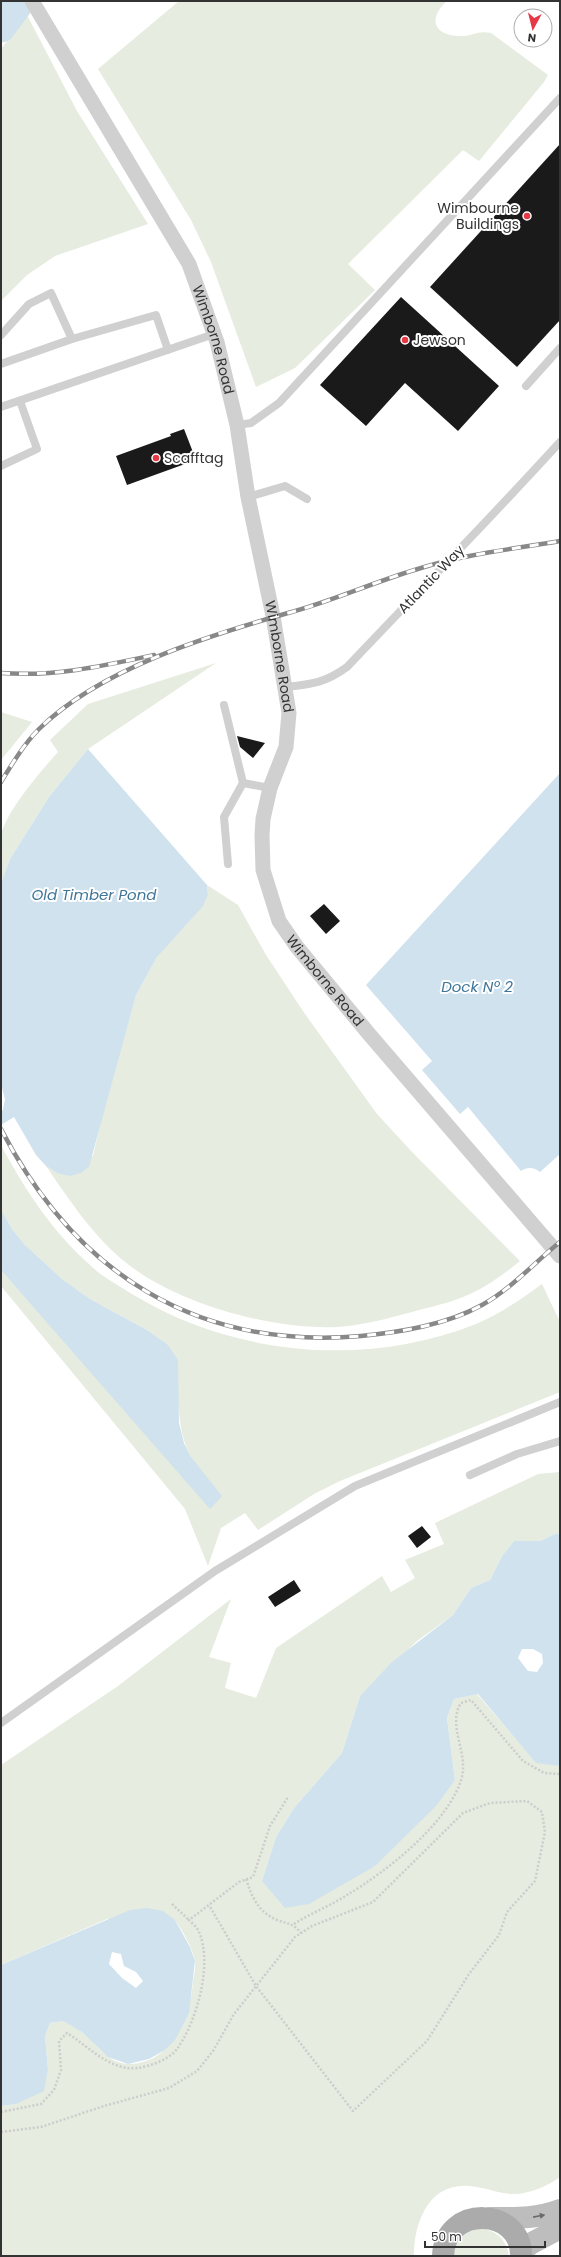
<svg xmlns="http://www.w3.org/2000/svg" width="561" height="2257" viewBox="0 0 561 2257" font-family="Poppins,sans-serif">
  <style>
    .green { fill: #e6ecdf }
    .water { fill: #cfe2ee; fill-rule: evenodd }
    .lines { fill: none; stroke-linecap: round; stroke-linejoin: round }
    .river { stroke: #cfe2ee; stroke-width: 29 }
    .building { fill: #1a1a1a }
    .path { stroke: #cdcdcd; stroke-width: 2.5; stroke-dasharray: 2 2; stroke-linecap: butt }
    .lane { stroke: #d0d0d0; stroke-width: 8 }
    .street { stroke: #d0d0d0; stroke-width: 15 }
    .secondary { stroke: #bdbdbd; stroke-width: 22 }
    .primary { stroke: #ababab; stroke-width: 22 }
    .rail-casing { stroke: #888; stroke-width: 4.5 }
    .rail { stroke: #fff; stroke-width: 3; stroke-dasharray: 9; stroke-linecap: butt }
    .oneway { fill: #6a6a6a }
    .poi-dot { fill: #e63946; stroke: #fff; stroke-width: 1.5 }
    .labels { text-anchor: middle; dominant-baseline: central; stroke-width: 4; stroke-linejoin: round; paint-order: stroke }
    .poi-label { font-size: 14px; fill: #333; stroke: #fff; text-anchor: start }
    .street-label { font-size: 14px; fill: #333; stroke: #fff }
    .water-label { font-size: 15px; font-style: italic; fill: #3f7597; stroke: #fff }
  </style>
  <rect width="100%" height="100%" fill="#fff"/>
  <g class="green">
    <path d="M179 1H447C427 19 434 36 461 36 473 36 478 30 491 33L548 75 544 82 479 161 463 150 348 264 375 290 295 368 256 387 211 262 191 220 98 69Z"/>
    <path d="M27 15 77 111 148 224 55 256 27 275 1 301V49Z"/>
    <path d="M216 663 88 749 49 797 10 859 1 883C1 868 0 851 1 836 5 812 42 770 58 752L50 740 88 704Z"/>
    <path d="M1 712 32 722 1 760Z"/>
    <path d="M207 885 238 905 266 955 305 1014 377 1114 413 1153 520 1261C504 1274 488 1286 470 1294 455 1301 439 1305 423 1309 396 1316 367 1325 338 1327 273 1330 181 1305 129 1265 95 1239 70 1201 46 1166L57 1173 93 1156 105 1104 136 995 157 957 208 894Z"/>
    <path d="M1 1145C25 1190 52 1231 90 1265 102 1277 118 1285 132 1294 233 1356 366 1368 476 1324 500 1314 521 1299 542 1284L560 1322V1392L340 1481 314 1494 258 1530 245 1513 221 1528 208 1566 185 1509 1 1286V1270L95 1375 191 1457C179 1433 181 1421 177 1397 175 1379 171 1362 167 1344L147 1330 90 1299 62 1279 25 1245 12 1229 1 1210Z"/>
    <path d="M560 1472V1534L557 1533 540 1541H514L502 1556 490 1580 471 1588 453 1615 417 1641 360 1696 342 1753 294 1808 276 1837 262 1881 455 1780 447 1718 454 1699 477 1694 536 1762 560 1766V2177C548 2186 529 2194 514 2194 499 2194 484 2187 469 2186 428 2183 414 2223 414 2256H1V2106L16 2104 48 2069 45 2036 50 2023 63 2021C69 2024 76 2028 82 2032 96 2043 107 2063 128 2064 172 2064 190 2018 193 1982 194 1975 196 1967 195 1961 192 1946 183 1932 175 1920L107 1919 1 1965V1765L118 1686 231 1599 209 1657 231 1663 225 1688 256 1698 276 1648 382 1576 391 1592 415 1578 405 1560 444 1544 435 1523 538 1474Z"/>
    <path d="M480 2228C497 2231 506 2239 509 2256H453C457 2240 463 2232 480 2228Z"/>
  </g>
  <g class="water">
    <path d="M88 749 207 885 208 894 203 906 157 957 136 995 89 1167 81 1173 70 1176 57 1173 46 1166 36 1155 14 1117 1 1125V1111L3 1110 5 1099 1 1084V883L10 859 49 797Z"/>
    <path d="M560 773V1154L540 1172C534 1167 527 1167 521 1171L468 1107 460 1114 422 1070 432 1061 366 985Z"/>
    <path d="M1 1210 12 1229 25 1245 62 1279 90 1299 147 1330 167 1344 178 1360 179 1423 184 1443 191 1457 222 1496 210 1509 1 1270Z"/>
    <path d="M557 1533 560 1535V1766L536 1763 478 1694 454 1699 447 1718 455 1780 436 1806 375 1866 309 1904 285 1908 262 1881 276 1837 294 1808 342 1753 360 1696 392 1662 453 1615 471 1588 490 1580 502 1556 514 1541H540ZM522 1649H533L542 1654 543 1663 537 1672 528 1671 518 1658Z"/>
    <path d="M147 1908 163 1911 175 1920 190 1947 195 1961 189 2013 175 2040 165 2050 149 2059 128 2064 108 2057 82 2032 63 2021 50 2023 45 2036 48 2069 44 2091 16 2104 1 2106V1965L130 1910ZM112 1952 121 1954 124 1966 136 1972 143 1981 136 1988 122 1978 109 1964Z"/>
  </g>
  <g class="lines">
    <path class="river" d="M1 28 21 1"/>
  </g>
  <g class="building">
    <path d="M560 144V320L517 367 430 287Z"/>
    <path d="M401 297 499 386 458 431 405 383 366 426 320 385Z"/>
    <path d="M184 429 196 460 127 485 116 456 171 436 170 434Z"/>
    <path d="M237 736 265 743 253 758 240 747Z"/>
    <path d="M324 904 340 921 326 934 310 916Z"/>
    <path d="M422 1526 431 1537 417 1548 408 1536Z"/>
    <path d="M294 1580 301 1591 275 1607 268 1597Z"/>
  </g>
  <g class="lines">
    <g class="path">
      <path d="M246 1879C252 1897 258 1912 277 1920 288 1924 293 1923 301 1933"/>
      <path d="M172 1904 189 1920"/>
      <path d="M294 1924C311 1913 330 1906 347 1895 386 1872 450 1822 462 1777 468 1752 447 1725 461 1703L471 1700 523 1761 544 1773 560 1774"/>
      <path d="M1 2112 41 2104 54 2090 61 2070 59 2041 67 2033C88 2046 110 2071 137 2068 149 2067 170 2059 177 2049 197 2021 213 1964 199 1932 197 1927 192 1923 189 1920L239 1882 253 1877 270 1826 288 1797"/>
      <path d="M1 2132 41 2127 104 2106 169 2088 197 2071 213 2051 234 2014 295 1937 312 1926 373 1902 463 1813 490 1803 527 1801 542 1812 545 1832 535 1881 507 1912 499 1935 469 1974 427 2041 353 2111 256 1986 209 1905"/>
    </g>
    <g class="lane">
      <path d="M1 335 29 304 51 293 72 339 156 315 168 350"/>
      <path d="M1 364 72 339"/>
      <path d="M526 386 560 348"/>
      <path d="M1 407 214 334"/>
      <path d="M237 425 251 423 279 403 560 98"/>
      <path d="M1 466 37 449 20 401"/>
      <path d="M248 497 285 486 307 499"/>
      <path d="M286 687C312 684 325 683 347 667 418 592 490 519 560 442"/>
      <path d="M224 705 243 783 270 788"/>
      <path d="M228 864 224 817 243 783"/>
      <path d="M470 1475 517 1454 560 1441"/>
      <path d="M1 1723 215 1571 355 1486 560 1402"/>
    </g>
    <path class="street" id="s1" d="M32 1 189 264 217 342 237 425 248 497 273 616 289 713 286 747 270 788 263 819 262 835 263 870 279 921 297 947 369 1034 560 1256"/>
    <g class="secondary">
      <path d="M490 2218C514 2218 537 2219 560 2210"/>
      <path d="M521 2252 530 2244 560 2228"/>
    </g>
    <path class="primary" d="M443 2256C445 2204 522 2207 521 2256"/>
    <defs>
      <g id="rail">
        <path d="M1 673C54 677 103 666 154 655"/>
        <path d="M1 782C12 764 24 744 39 729 100 669 207 636 288 613 333 601 376 581 421 568 466 554 514 549 560 541"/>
        <path d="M1 1129C76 1274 197 1350 361 1336 401 1332 446 1325 482 1305 511 1289 534 1263 560 1242"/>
      </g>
    </defs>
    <use href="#rail" class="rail-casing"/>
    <use href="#rail" class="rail"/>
  </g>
  <defs><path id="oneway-solid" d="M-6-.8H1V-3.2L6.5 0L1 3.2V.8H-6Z"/></defs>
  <use class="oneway" href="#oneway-solid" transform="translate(539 2216) rotate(-11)"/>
  <g class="poi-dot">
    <circle cx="527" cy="216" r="4"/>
    <circle cx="405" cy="340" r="4"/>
    <circle cx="156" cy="458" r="4"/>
  </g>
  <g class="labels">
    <g class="poi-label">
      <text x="519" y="208" text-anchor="end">Wimbourne<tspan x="519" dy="16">Buildings</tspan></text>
      <text x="413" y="340">Jewson</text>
      <text x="164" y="458">Scafftag</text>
    </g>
    <g class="street-label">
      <text stroke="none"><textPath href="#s1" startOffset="386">Wimborne Road</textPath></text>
      <text transform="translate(431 579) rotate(-46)">Atlantic Way</text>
      <text stroke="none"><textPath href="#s1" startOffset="710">Wimborne Road</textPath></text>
      <text stroke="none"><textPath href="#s1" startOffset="1057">Wimborne Road</textPath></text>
    </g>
    <g class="water-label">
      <text x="94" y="894">Old Timber Pond</text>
      <text x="477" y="986">Dock Nº 2</text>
    </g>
  </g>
  <rect width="561" height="2257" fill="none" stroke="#333333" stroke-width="4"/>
  <g transform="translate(533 28) rotate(187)"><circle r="19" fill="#ffffff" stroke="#adadad"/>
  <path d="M0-3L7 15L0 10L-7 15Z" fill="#e63946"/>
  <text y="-6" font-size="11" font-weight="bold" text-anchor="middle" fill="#333333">N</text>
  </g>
  <path d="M425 2241v6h120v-6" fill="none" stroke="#333333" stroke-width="2"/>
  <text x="431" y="2241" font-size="12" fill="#333333" stroke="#ffffff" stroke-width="3" paint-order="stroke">50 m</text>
</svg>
